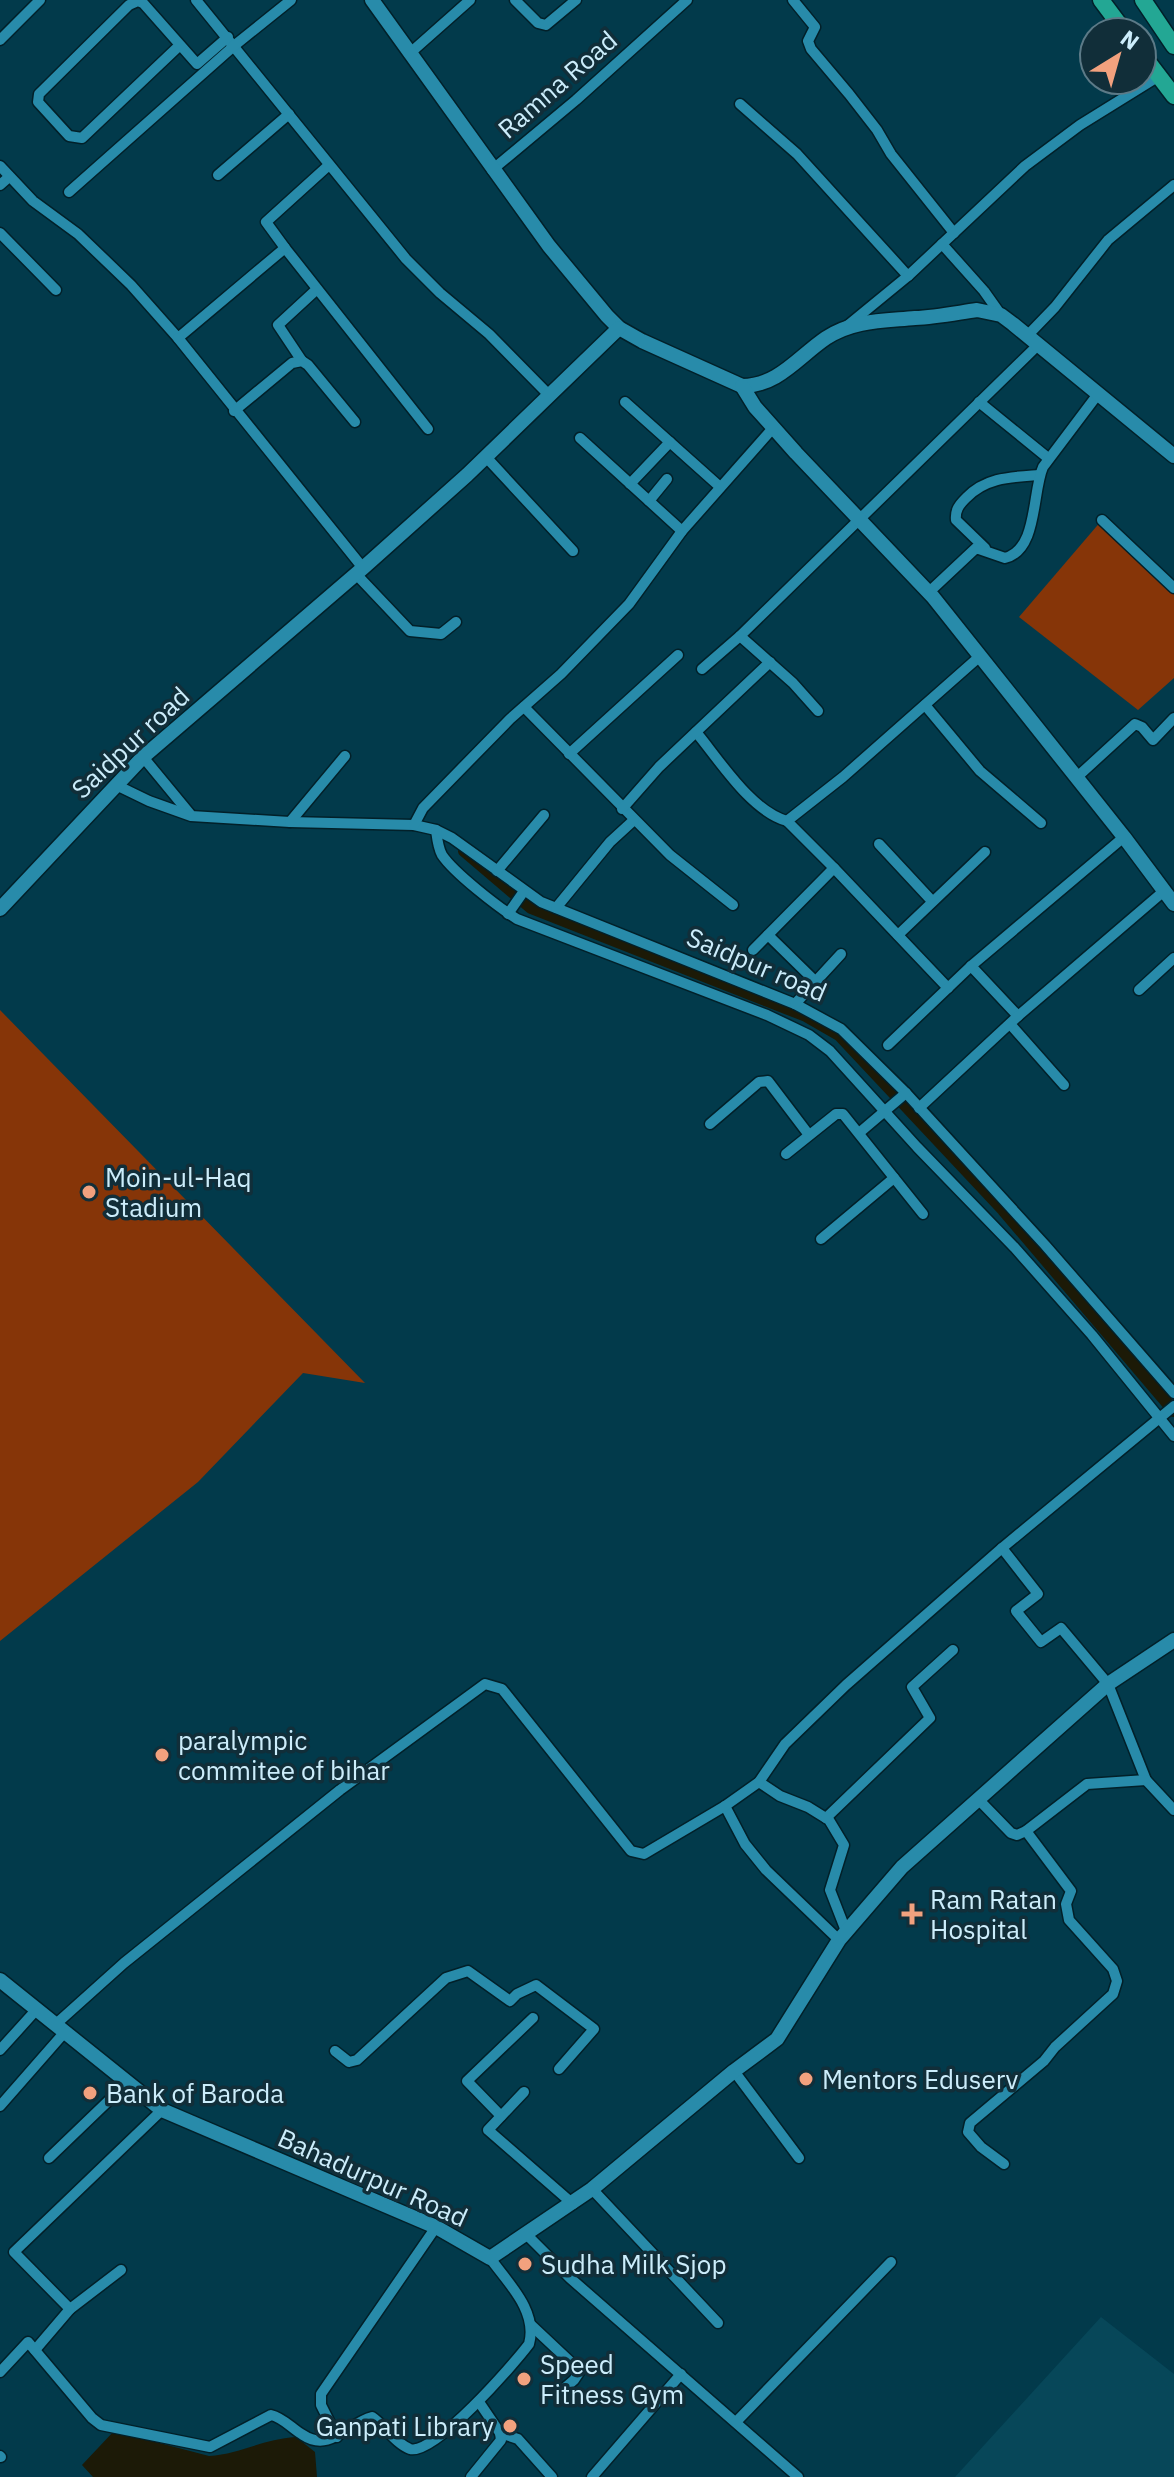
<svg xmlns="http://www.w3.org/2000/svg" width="1174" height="2477" viewBox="0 0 1174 2477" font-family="'IBM Plex Sans',sans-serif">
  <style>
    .built { fill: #074759 }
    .green { fill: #863508 }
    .water { fill: #1c1a07 }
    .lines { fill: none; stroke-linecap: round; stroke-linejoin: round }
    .canal { stroke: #1c1a07; stroke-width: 12 }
    .street-casing { stroke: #022029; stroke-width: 13 }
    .secondary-casing { stroke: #022029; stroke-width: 17 }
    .primary-casing { stroke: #022029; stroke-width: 19 }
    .street { stroke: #288baa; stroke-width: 10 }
    .secondary { stroke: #288baa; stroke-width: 14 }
    .primary { stroke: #23a794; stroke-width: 16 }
    .poi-dot { fill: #f2a17e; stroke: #112e39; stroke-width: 3 }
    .labels { text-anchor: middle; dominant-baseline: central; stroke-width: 7; stroke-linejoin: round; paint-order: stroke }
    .street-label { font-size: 26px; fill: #ccedfb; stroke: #112e39 }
    .poi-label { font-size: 26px; fill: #ccedfb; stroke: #112e39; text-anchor: start }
  </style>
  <rect width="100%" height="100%" fill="#023a4b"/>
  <path class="built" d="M1101 2317 1174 2374V2477H955Z"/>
  <g class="green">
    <path d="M1102 520 1174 585V678L1138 710 1019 617Z"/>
    <path d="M0 1010 365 1383 303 1373 198 1482 0 1641Z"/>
  </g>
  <path class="water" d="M114 2431 209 2456C240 2454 263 2439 296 2437L315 2452 317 2477H93L82 2465Z"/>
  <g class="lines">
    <path class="canal" d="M464 851 531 908 806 1016 839 1035 1003 1210 1174 1411"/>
    <defs>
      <g id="street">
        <path d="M196 0 406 259 440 293 489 334 548 394"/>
        <path d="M515 0 538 23 546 25 576 0"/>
        <path d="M793 0 815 27 808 41 811 49 849 94 877 130 891 154 954 233"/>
        <path d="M0 40 40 0"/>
        <path d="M180 45 82 138 69 136 38 102 39 94 129 5 138 1 143 3 197 64 228 37"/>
        <path d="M409 54 470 0"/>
        <path d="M740 104 797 154 908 276"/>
        <path d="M0 166 33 201 78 234 131 285 178 338 285 248 428 429"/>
        <path d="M492 170 576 100 687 0"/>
        <path d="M218 175 289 114"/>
        <path d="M0 185 9 177"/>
        <path d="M69 192 235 45 291 0"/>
        <path d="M0 233 56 290"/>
        <path d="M942 244 984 291 1001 315"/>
        <path d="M285 248 266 222 329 165"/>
        <path d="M847 326 908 276 1025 166 1080 125 1159 76"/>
        <path d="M1028 335 1055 307 1108 240 1174 185"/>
        <path d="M178 338 363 568"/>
        <path d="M302 361 278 325 316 290"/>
        <path d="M625 402 719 486"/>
        <path d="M979 402 1048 458"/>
        <path d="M234 411 292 363 302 361 308 365 355 422"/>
        <path d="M580 438 682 531"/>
        <path d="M486 457 573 551"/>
        <path d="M630 484 670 442"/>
        <path d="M649 501 667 479"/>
        <path d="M1102 520 1174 588"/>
        <path d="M985 548 956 520C955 510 959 505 966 498 986 477 1012 477 1039 475"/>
        <path d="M356 574 410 631 441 634 456 622"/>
        <path d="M928 593 976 548 1005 558C1038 550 1032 492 1043 467L1098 394"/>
        <path d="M740 636 793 683 818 711"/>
        <path d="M702 669 740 636 1038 345"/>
        <path d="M925 705 980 771 1041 823"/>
        <path d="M524 707 670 855 733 905"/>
        <path d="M696 732C720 761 751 811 787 821"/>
        <path d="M569 754 678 655"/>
        <path d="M143 757 190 814"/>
        <path d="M1076 778 1135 724 1142 727 1153 740 1174 718"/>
        <path d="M116 785 149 801 191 816 290 822 414 825 436 830 452 838 541 902 795 1004 841 1029 906 1093 1045 1245 1174 1393"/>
        <path d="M622 809 659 767 770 662"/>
        <path d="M290 822 345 756"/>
        <path d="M414 825 423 808 464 766 510 719 561 674 629 604 682 531 773 428"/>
        <path d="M436 830C437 838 438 848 442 855 454 873 498 907 517 919L767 1015 809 1035 830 1051 917 1147 1015 1248 1092 1335 1174 1436"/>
        <path d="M879 844 932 901"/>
        <path d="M834 868 787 821 843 777 979 657"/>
        <path d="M497 871 544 815"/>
        <path d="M556 908 610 842 634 820"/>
        <path d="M508 914 524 891"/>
        <path d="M768 935 816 982"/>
        <path d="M898 935 985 852"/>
        <path d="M753 950 834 868 948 988"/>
        <path d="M971 966 1018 1016"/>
        <path d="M1139 990 1174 958"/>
        <path d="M795 1004 841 954"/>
        <path d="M1010 1024 1064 1085"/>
        <path d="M888 1045 971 966 1124 837"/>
        <path d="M919 1108 1018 1016 1164 891"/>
        <path d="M710 1124 759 1082 768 1081 809 1135"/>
        <path d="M859 1133 906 1093"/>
        <path d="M786 1154 836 1114H843L923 1214"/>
        <path d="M821 1239 894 1178"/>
        <path d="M1002 1548 1038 1594 1016 1611 1041 1642 1061 1628 1108 1684 1146 1780 1174 1810"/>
        <path d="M759 1782 780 1796 808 1807 829 1820 844 1845 830 1890 846 1931"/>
        <path d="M978 1799 1011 1833 1017 1835 1026 1831 1087 1784 1146 1780"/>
        <path d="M725 1806 745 1844 766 1870 839 1940"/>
        <path d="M826 1818 930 1718 912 1687 953 1650"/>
        <path d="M56 2024 124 1963 340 1790 485 1684 502 1689 631 1851 644 1854 725 1806 759 1782 785 1744 846 1685 1002 1548 1174 1406"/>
        <path d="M0 2050 37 2009"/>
        <path d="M335 2051 349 2062 357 2060 446 1978 468 1971 510 2001 517 1994 536 1985 594 2029 559 2069"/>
        <path d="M734 2071 799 2158"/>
        <path d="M524 2092 488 2130 573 2204"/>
        <path d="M0 2106 64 2033"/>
        <path d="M501 2116 467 2081 533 2018"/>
        <path d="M49 2158 127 2083"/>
        <path d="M1004 2164 981 2147 968 2132 970 2123 1044 2061 1055 2047 1113 1994 1117 1981 1113 1969 1069 1920 1066 1904 1071 1891 1026 1831"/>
        <path d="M592 2189 718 2323"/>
        <path d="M527 2235 570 2278 798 2477"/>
        <path d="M121 2270 70 2309 14 2252 162 2110"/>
        <path d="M531 2325 580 2371 574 2380 560 2392"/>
        <path d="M35 2350 70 2309"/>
        <path d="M0 2372 28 2342 92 2418 101 2425 210 2447 271 2415C284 2418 292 2429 303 2435 330 2453 348 2423 372 2417 384 2425 396 2444 410 2449 434 2456 514 2364 529 2344 538 2311 508 2283 490 2258"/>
        <path d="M736 2422 891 2262"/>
        <path d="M500 2433 518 2439 552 2477"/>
        <path d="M337 2437 321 2405V2394L436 2227"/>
        <path d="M0 2456 1 2457"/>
        <path d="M471 2477 501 2440 500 2433 479 2402"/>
        <path d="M592 2477 681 2374"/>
      </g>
      <g id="secondary">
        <path d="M372 0 549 246 607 316 619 328 642 341 742 386C778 386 798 357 826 338 853 320 884 321 915 318 936 317 956 313 977 310L1001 315 1013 324 1174 456"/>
        <path d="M742 386 755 407 796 453 933 597 1124 837 1174 904"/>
        <path d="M0 909 143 757 363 568 467 475 619 328"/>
        <path d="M0 1980 162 2110 436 2227 490 2258 592 2189 734 2071 777 2039 839 1940 902 1867 1108 1684 1174 1640"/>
      </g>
      <g id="primary">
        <path d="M1101 0 1125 32"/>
        <path d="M1143 0 1174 46"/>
        <path d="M1142 54 1174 96"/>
      </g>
    </defs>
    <use href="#street" class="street-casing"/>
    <use href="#secondary" class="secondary-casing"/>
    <use href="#primary" class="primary-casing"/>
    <use href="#street" class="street"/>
    <use href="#secondary" class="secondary"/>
    <use href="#primary" class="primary"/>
  </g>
  <g class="poi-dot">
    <circle cx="89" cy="1192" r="8"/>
    <circle cx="162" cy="1755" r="8"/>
    <path d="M908 1902h8v8h8v8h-8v8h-8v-8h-8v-8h8z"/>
    <circle cx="806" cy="2079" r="8"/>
    <circle cx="90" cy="2093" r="8"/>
    <circle cx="525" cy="2264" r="8"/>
    <circle cx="524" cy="2379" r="8"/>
    <circle cx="510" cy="2426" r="8"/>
  </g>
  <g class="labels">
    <g class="street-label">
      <text transform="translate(557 84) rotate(-41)">Ramna Road</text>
      <text transform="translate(130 742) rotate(-43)">Saidpur road</text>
      <text transform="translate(757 964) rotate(23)">Saidpur road</text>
      <text transform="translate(373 2177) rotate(24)">Bahadurpur Road</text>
    </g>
    <g class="poi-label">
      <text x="105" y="1177">Moin-ul-Haq<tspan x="105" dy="30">Stadium</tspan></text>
      <text x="178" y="1740">paralympic<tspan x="178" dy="30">commitee of bihar</tspan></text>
      <text x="930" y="1899">Ram Ratan<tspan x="930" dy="30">Hospital</tspan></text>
      <text x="822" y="2079">Mentors Eduserv</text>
      <text x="106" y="2093">Bank of Baroda</text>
      <text x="541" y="2264">Sudha Milk Sjop</text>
      <text x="540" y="2364">Speed<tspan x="540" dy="30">Fitness Gym</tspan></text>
      <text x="494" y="2426" text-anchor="end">Ganpati Library</text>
    </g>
  </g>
  <g transform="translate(1118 56) rotate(37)"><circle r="38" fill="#112e39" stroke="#5c7a87" stroke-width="2"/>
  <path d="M0-6L14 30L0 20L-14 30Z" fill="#f2a17e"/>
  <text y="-12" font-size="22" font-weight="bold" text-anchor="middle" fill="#ccedfb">N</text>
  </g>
</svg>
